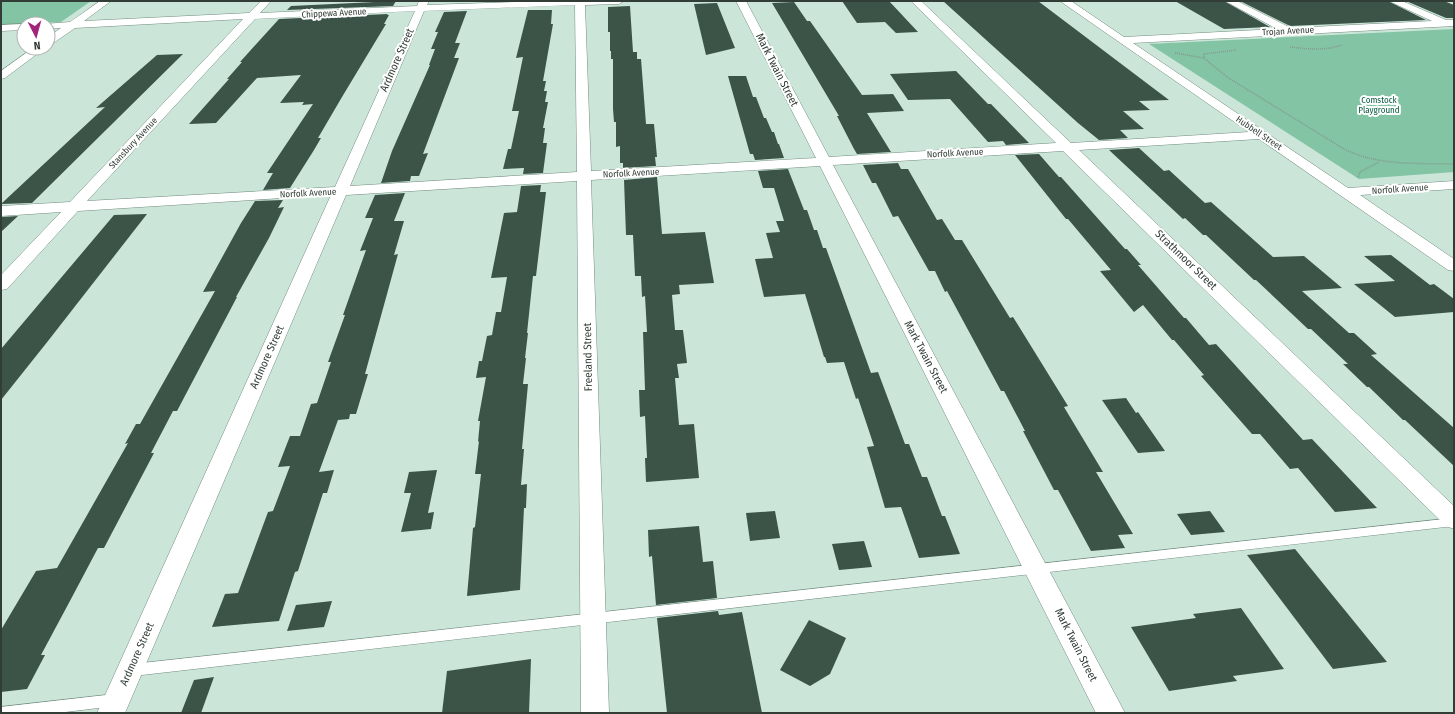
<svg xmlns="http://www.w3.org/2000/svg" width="1455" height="714" viewBox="0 0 1455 714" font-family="'Fira Sans Condensed',sans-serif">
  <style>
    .green { fill: #82c4a4 }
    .building { fill: #3c5448 }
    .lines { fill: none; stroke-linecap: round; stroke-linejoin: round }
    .lane-casing { stroke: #738c7f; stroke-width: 1 }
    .street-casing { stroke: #738c7f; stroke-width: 1 }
    .path { stroke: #869a8f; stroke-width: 1.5; stroke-dasharray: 1 1; stroke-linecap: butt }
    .lane { fill: #fff; fill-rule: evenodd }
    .street { fill: #fff; fill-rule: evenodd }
    .labels { text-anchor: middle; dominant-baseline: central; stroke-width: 4; stroke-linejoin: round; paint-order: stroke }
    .far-street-label { font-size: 9px; fill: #323d37; stroke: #fff }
    .far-park-label { font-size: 9px; fill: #095d40; stroke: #fff }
    .street-label { font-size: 11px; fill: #323d37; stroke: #fff }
  </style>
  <rect width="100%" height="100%" fill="#cbe6d8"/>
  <g class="green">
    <path d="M1 1H91L61 22 1 25Z"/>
    <path d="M1454 29V172L1359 179 1149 44Z"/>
  </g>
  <g class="building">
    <path d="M396 1 393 6 287 10 291 6Z"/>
    <path d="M842 1H889L918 32 896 33 885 22 857 23Z"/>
    <path d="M943 1H1038L1169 100 1139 101 1150 110 1123 111 1144 129 1120 130 1128 138 1099 140 1078 123Z"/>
    <path d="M1175 1H1224L1270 27 1224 29Z"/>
    <path d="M1240 1H1388L1426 20 1290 26Z"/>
    <path d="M1406 1H1444L1454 5V18H1446Z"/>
    <path d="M794 2 807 21H810L862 95 893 94 904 111 867 113 891 152 857 154 854 149 837 116H839L772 3Z"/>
    <path d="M717 3 735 48 706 55 694 4Z"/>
    <path d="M630 6 633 52H637V59H641L646 124H654L657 157H655L656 166 623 168V163H620V146L616 147V122H614L613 109V59H611V51H610V32H608V7Z"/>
    <path d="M528 10H552L551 24H553L543 81H546L544 91H547L545 102H548L543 128H545L543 143H547L543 173 523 174 524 168 503 169 508 149H511L519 111H512L523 57 516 58Z"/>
    <path d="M467 11 455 43H460L454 58H459L423 154 428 153 419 176H411L410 181 381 183 392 151 430 65H429L435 49H431L438 32H435L444 12Z"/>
    <path d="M388 14 387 15H389L384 24H386L342 97 318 138H321L314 150 290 188 263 190 273 173H267L313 104 302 105 304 102 280 103 301 75 257 78 216 123 189 124 229 79H227L242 62H240L279 19Z"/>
    <path d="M183 54 32 203 1 204 105 107 96 108 157 55Z"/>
    <path d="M956 71 988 104H991L1029 143 1006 145 1003 141 988 142 950 99 908 100 890 74Z"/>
    <path d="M728 76H746L753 97H756L764 118H766L772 132H774L778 144H779L784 158 755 160 753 154H750Z"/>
    <path d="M1139 148 1164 171 1169 170 1205 203 1211 202 1273 257 1304 256 1342 288 1302 291 1349 333H1354L1377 354 1371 355 1454 428V466L1405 420H1403L1369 387H1367L1343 364H1348L1311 329H1308L1256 280H1254L1206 235H1203L1185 218 1183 219 1109 150Z"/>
    <path d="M1039 154 1059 177H1061L1125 249H1127L1141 265H1138L1184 318H1186L1209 345 1216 344 1303 440 1312 439 1377 508 1335 512 1298 468 1290 469 1260 434H1252L1201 376 1204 375 1174 340H1172L1143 305 1134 312 1100 271 1111 270 1068 219H1066L1015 155Z"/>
    <path d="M898 163 901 169H908L937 220 942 219 955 240H962L1010 318 1013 317 1068 406 1064 407 1103 472H1096L1133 534 1118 535 1125 548 1091 551 1058 490H1054L1023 431H1025L1004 391H1001L947 291 945 292 935 271H929L898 216 893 217 876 183H872L863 165Z"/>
    <path d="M788 169 804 210H807L814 230H817L823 248H826L871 373 878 372 905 444H909L922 477H927L942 516H945L960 554 919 558 901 507 885 508 867 447 874 446 858 398 856 399 844 362 827 363 825 357H824L805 294 764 297 755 259 773 258 766 233 780 232 776 221H784L774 188H763L758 171Z"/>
    <path d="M657 177 662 234 705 232 714 283 679 285 680 294 672 295 675 330H683L687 363 677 364 679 378H675L679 425 694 424 699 478 646 482 645 458H647L645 416 640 417 639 390H645L643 332H647L645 296 642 297 641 276H635L633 235H626L624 180Z"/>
    <path d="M541 185 540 192H546L536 276H533L527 333H528L525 358H526L523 384H528L522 449H524L521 485 527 484 526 508H524L520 590 467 596 473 528 475 527 481 474H475L479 441 478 442 480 421H478L486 377 476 378 479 361H482L487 336 492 335 496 312H501L507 277 491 278 504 213 517 212 521 186Z"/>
    <path d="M405 193 394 221H404L394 255 398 254 365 374H368L356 414H350L349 419 338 420 319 472 334 470 327 493H323L298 571 295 572 279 621 212 627 225 594 238 593 268 512 273 511 290 466 278 467 290 436H300L311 404 317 403 331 362H328L345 315H343L366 250 360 251 373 218H365L375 195Z"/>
    <path d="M283 200 278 208 284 207 269 238 236 297H237L177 411H173L151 453H154L104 548H98L71 599 41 655H45L27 689 1 692V630L36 571 57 568 128 443 125 444 136 424H140L215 291 203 292 241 223 255 201Z"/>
    <path d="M147 214 48 341 1 400V349L114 215Z"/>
    <path d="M18 216 1 232V217Z"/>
    <path d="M1391 255 1430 285 1434 284 1454 299V312L1395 317 1354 284 1395 281 1364 256Z"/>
    <path d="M1126 398 1136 413 1138 412 1165 451 1138 453 1102 400Z"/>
    <path d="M437 470 428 513 434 512 431 529 401 532 411 493H404L409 472Z"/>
    <path d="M775 511 780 538 750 541 746 513Z"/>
    <path d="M1210 511 1225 532 1191 535 1177 514Z"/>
    <path d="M699 526 703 562 713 561 717 598 656 605 652 556 649 557 648 530Z"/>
    <path d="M864 541 872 567 839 570 832 544Z"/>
    <path d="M1295 549 1387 662 1333 669 1247 555Z"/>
    <path d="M332 601 324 627 287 631 296 605Z"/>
    <path d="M1241 608 1284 669 1233 676 1237 681 1169 691 1131 627 1196 618 1193 614Z"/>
    <path d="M718 611 719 615 742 612 762 713H667L657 618Z"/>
    <path d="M809 620 846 638 830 674 810 686 780 670Z"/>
    <path d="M531 659 529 713H442L447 671Z"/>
    <path d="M214 677 201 713H181L194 680Z"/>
  </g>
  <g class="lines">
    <defs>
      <g id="lane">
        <path d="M1454 518V526L133 676 128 674 126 670 128 666 133 664Z"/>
        <path d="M115 694 120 696 122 700 120 704 115 706 57 713H1V707Z"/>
      </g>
      <g id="street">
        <path d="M100 1H111L84 21 249 13 261 1H271L260 13 417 6 419 1H429L427 5 543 1H624L619 4 585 5 591 171 816 158 736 1H746L829 157 1056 143 911 1H921L1071 143 1249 132 1060 1H1071L1124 37 1277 29 1225 1H1237L1291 28 1432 21 1389 1H1402L1446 20H1454V26L1133 43 1348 188 1454 181V189L1360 195 1454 259V271L1448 270 1259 139 1079 150 1454 506V529L1446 526 1063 151 833 165 1125 713H1096L820 166 591 180 609 713H581L577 181 346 195 125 713H97L331 195 78 211 7 289 1 290V275L61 212 1 216V206L70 202 243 19 75 28 52 44 48 45V37L61 28 48 29V24H44L70 22ZM575 5 577 172 350 186 424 11ZM415 11 335 187 87 201 255 19Z"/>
        <path d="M24 24V30L1 31V25Z"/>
        <path d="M33 48H45L5 78 1 79V71Z"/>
      </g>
    </defs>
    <use href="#lane" class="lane-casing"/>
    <use href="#street" class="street-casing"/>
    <g class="path">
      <path d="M1290 47C1309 49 1324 51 1342 45"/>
      <path d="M1236 50 1204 54V58L1227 77 1344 149C1378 166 1417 163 1454 164"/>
      <path d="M1175 53 1204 58"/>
      <path d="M1358 177 1360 172 1379 162"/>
    </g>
    <use href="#lane" class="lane"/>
    <use href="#street" class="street"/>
  </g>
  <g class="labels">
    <g class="far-street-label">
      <text transform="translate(334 13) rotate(-3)">Chippewa Avenue</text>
      <text transform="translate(1288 31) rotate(-3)">Trojan Avenue</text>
      <text transform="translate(1259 133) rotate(34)">Hubbell Street</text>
      <text transform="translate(133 143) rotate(-47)">Stansbury Avenue</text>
      <text transform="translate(955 153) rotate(-3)">Norfolk Avenue</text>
      <text transform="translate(631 173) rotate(-3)">Norfolk Avenue</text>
      <text transform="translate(1400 189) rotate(-4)">Norfolk Avenue</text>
      <text transform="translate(308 193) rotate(-3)">Norfolk Avenue</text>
    </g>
    <g class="far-park-label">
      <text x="1379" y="100">Comstock<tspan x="1379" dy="10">Playground</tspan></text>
    </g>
    <g class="street-label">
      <text transform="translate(397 60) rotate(-66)">Ardmore Street</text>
      <text transform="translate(777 70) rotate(63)">Mark Twain Street</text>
      <text transform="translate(1186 260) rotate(44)">Strathmoor Street</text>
      <text transform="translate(267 357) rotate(-66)">Ardmore Street</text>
      <text transform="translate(588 357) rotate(-91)">Freeland Street</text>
      <text transform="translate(926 357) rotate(62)">Mark Twain Street</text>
      <text transform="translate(1076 645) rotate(63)">Mark Twain Street</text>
      <text transform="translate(137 654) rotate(-66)">Ardmore Street</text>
    </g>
  </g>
  <rect width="1455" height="714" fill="none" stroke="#323d37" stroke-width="4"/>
  <g transform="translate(36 36) rotate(174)"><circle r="19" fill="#ffffff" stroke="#adb1af"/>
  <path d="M0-3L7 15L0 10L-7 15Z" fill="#a0257b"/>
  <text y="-6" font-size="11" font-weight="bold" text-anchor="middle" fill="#323d37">N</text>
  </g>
</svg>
